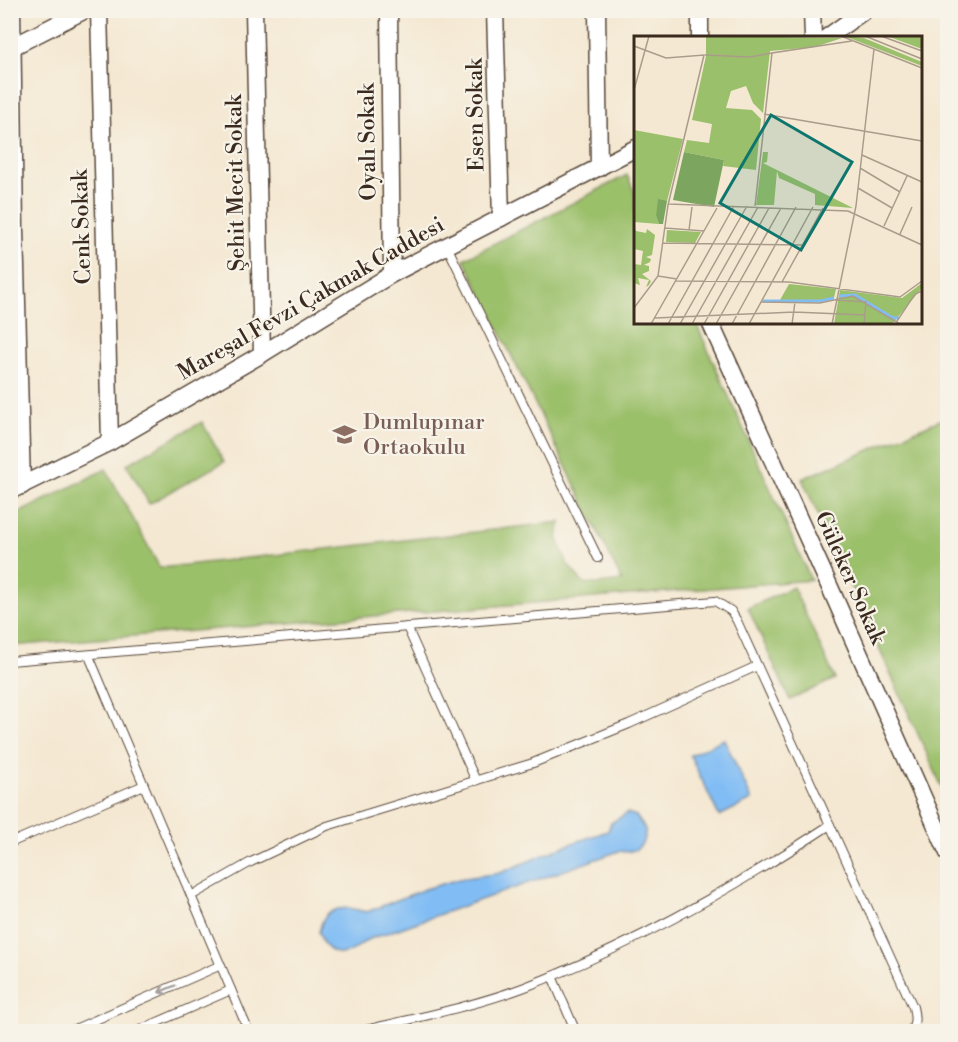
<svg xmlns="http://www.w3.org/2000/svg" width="958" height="1042" viewBox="0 0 958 1042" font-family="'Libre Bodoni',serif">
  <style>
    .green { fill: #9bc06b; stroke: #6b7544; stroke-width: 1.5 }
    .water { fill: #81bdf4; stroke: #5e7489; stroke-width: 1.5 }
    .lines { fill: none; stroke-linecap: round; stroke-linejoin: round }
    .lane-casing { stroke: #574639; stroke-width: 10 }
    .street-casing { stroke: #574639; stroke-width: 19 }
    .lane { stroke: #fff; stroke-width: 8 }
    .street { stroke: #fff; stroke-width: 16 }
    .oneway { stroke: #a79f9a }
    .labels { text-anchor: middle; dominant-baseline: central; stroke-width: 4.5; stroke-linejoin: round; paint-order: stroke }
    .street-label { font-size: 22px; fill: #3b2a1e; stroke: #f7f3e8 }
    .education-label { font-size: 22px; fill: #785e54; stroke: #f7f3e8; text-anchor: start }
    .inset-river { fill: none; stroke: #81bdf4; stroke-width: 3 }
    .inset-road { fill: none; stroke: #aa9c8a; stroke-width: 1.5 }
    .view { fill: #0f766e; fill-opacity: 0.15; stroke: #0f766e; stroke-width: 3 }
    .inset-edge { fill: none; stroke: #3b2a1e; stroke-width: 3 }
  </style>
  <rect width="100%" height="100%" fill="#f7f3e8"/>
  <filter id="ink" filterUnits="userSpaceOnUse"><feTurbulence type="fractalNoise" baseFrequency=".0167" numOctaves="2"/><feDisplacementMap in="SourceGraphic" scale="12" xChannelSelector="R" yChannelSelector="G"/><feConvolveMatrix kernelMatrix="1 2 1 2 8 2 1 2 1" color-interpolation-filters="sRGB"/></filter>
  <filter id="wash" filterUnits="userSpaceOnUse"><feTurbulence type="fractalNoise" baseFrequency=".008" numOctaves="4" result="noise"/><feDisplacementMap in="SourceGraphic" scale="24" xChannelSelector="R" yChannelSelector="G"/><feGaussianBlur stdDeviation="1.35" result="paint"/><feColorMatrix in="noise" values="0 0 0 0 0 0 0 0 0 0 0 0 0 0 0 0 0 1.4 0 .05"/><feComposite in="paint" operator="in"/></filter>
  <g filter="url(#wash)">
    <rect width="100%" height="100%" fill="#f4e8d2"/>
    <g class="green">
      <path d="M627 175 635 193 636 322 696 323 811 580 11 646V517L106 469 160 568 561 522 557 537 568 565 583 583 597 584 622 581 464 259Z"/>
      <path d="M947 417V798L802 479Z"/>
      <path d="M202 422 224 462 149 504 127 464Z"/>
      <path d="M793 587 835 679 790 700 748 608Z"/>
    </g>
    <g class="water">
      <path d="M724 739 752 800 719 816 690 755Z"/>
      <path d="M627 813 636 816 645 829C646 846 635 854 619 851L367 940 350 952 340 954 331 951 323 943 319 932 322 922 328 913 338 909 349 908 367 912 425 889 459 879 500 873 570 844 608 831 611 823Z"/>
    </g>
  </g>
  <g filter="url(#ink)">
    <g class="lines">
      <defs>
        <g id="lane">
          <path d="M447 246 598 558"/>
          <path d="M407 627 476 781"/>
          <path d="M89 656 249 1032"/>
          <path d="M10 661 715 601 731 611 737 621 913 1007C915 1016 916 1023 911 1032"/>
          <path d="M10 843 144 785"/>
          <path d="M191 896 251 862 327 826 533 763 629 724 757 666"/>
          <path d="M552 976 576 1032"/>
          <path d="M68 1032 221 965"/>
          <path d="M135 1032 231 990"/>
          <path d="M358 1032C414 1018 472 1007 525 987 633 946 734 888 830 825"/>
        </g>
        <g id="street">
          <path d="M12 10 15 230 22 486"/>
          <path d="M99 10 110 442"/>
          <path d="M254 10 262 354"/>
          <path d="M389 10 392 274"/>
          <path d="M495 10 501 218"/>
          <path d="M597 10 599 168"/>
          <path d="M700 10V38"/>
          <path d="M812 10 813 38"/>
          <path d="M826 38 865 10"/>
          <path d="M12 47 85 10"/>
          <path d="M710 322 824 574 948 853"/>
          <path d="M10 491 110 442 262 354 392 274 636 148"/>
        </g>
      </defs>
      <use href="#lane" class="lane-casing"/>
      <use href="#street" class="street-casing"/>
      <use href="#lane" class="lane"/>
      <use href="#street" class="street"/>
    </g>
    <defs><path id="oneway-shaft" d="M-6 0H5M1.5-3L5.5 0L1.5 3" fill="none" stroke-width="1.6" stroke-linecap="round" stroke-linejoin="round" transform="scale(1.5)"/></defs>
    <use class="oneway" href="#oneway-shaft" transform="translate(167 989) rotate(157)"/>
  </g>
  <defs>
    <symbol id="school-bare" viewBox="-9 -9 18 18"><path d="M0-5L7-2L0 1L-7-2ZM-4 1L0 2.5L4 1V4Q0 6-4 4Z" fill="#8d6e63" stroke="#f7f3e8" stroke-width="2.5" paint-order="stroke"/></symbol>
  </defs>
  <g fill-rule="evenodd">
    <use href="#school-bare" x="328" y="418" width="33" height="33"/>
  </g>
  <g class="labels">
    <g class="street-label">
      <text transform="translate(476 115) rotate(-91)">Esen Sokak</text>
      <text transform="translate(368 142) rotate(-91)">Oyalı Sokak</text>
      <text transform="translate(236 183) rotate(-91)">Şehit Mecit Sokak</text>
      <text transform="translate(82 227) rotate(-92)">Cenk Sokak</text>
      <text transform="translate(311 299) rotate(-30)">Mareşal Fevzi Çakmak Caddesi</text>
      <text transform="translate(850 578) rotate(66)">Güleker Sokak</text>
    </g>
    <g class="education-label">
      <text x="363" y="422">Dumlupınar<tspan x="363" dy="25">Ortaokulu</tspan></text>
    </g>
  </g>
  <g transform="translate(634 36)">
    <rect width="288" height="288" fill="#f4e8d2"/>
    <path d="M72 0 208 2 181 11 136 15 129 77 119 67 112 50 97 55 92 72 118 74 127 83 122 134 89 130 90 124 50 116 53 104 75 107 78 88 58 84 72 20ZM210 0 230 2 288 26V30ZM253 0H288V13ZM0 94 49 103 33 165 22 180 25 188 0 186ZM129 116H134L133 126 129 127 219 172 181 169V158L145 142 143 135 140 169H122ZM0 191 2 195 12 197 13 193 21 199 18 219 12 221 17 223 16 226 10 229 15 230V235L8 238 17 245 15 249 12 251 15 244 4 242 6 249 0 247V228L7 229 9 215 0 213ZM33 194 67 196 61 207 32 206ZM288 247V252L258 288H200L206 254 268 262ZM155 248 202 253 200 262 189 265 146 264Z" fill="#9bc06b"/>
    <path d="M50 116 90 124 80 171 39 164ZM24 163 33 165 29 188H25L22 180Z" fill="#7ca65f"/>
    <path class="inset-river" d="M205 260 221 259 259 282H265M129 265H187L200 262"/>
    <path class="inset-road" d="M207 0 288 32M231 0 288 23M247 0 288 15M0 10 32 22 70 19 34 169 24 240 0 272M71 19 116 21 138 17M0 54 15 0M130 78 288 105M228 119 288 146M226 132 266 156M224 152 258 172M35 168 214 175 288 209M121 170 138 17 218 5M250 190 273 140M31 192 70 195M55 194 58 171M266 198 278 171M29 207 168 209M24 240 43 243M42 245 155 246 266 261 288 245M148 246 189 172M202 264 232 266 230 288M127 266 186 267 219 260 266 288M21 282 160 276 231 279M17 288 83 172M34 288 100 170M46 288 113 170M58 288 124 171M70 288 135 172M82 288 147 172M98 288 162 171M115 288 179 171M158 288 161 266M198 288 222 170 240 13M261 288 281 258 288 255"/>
    <path class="view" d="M137 79 218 126 167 214 86 167Z"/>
    <rect width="288" height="288" class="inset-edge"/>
  </g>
  <rect width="958" height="1042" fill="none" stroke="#f7f3e8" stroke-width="36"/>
</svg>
